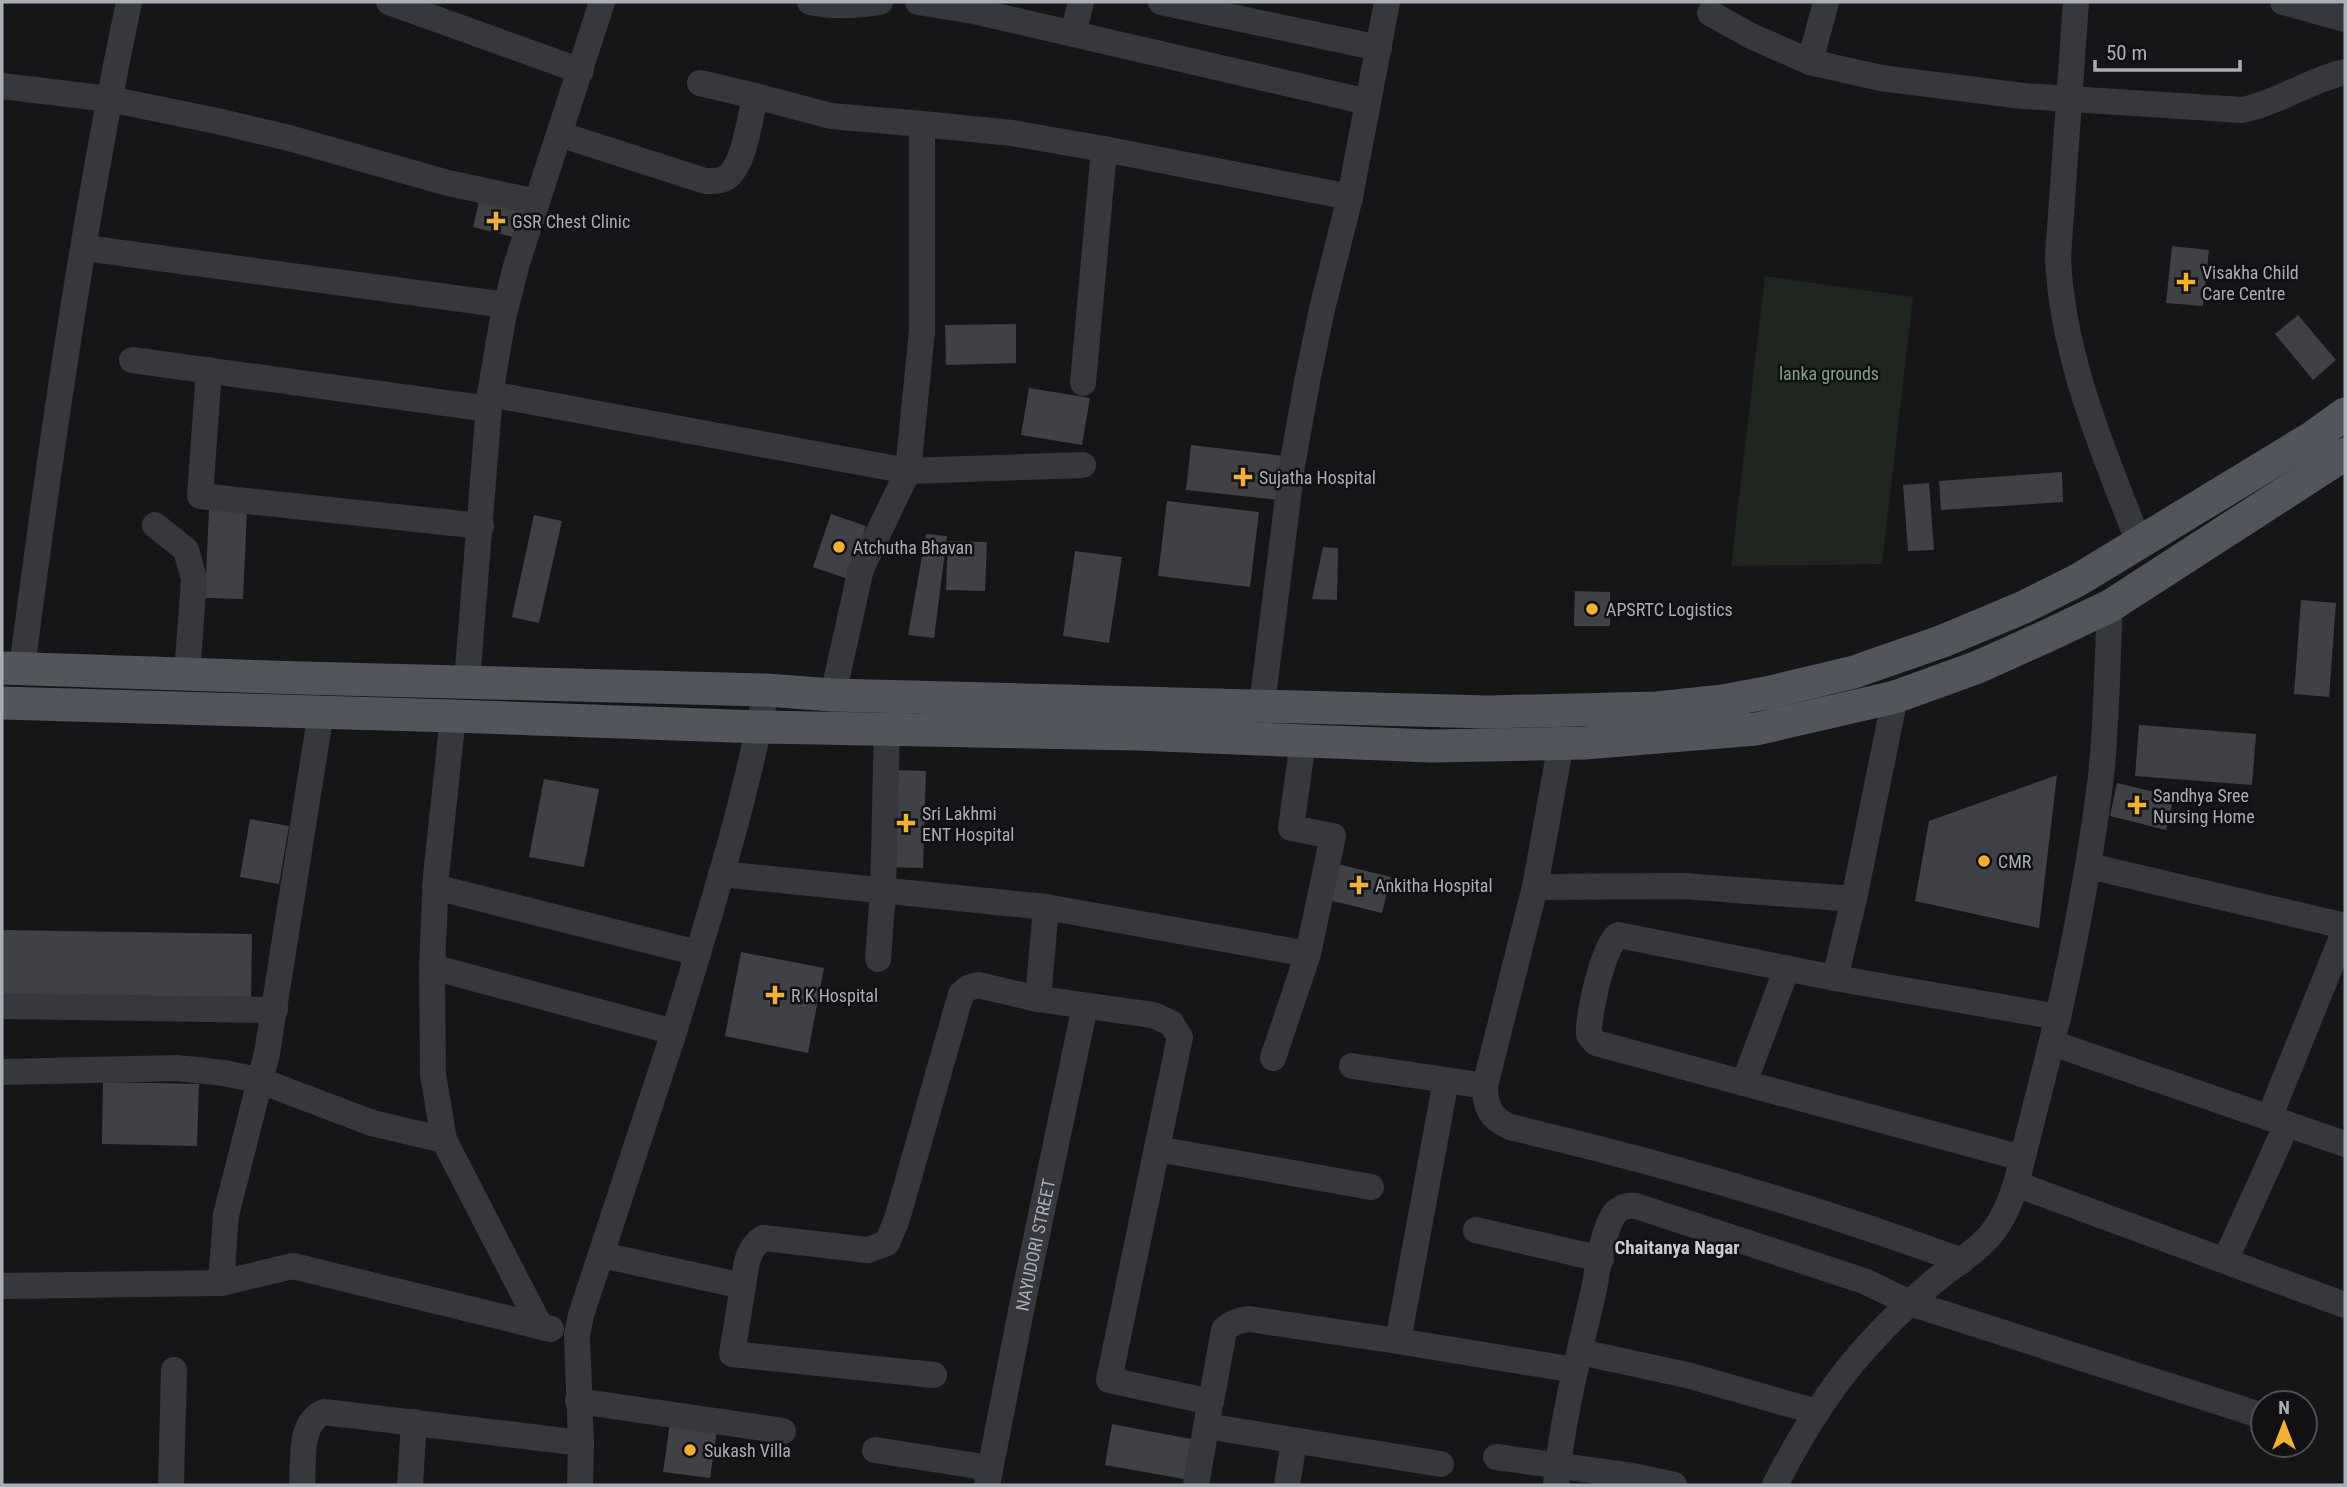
<svg xmlns="http://www.w3.org/2000/svg" width="2347" height="1487" viewBox="0 0 2347 1487" font-family="'Roboto Condensed',sans-serif">
  <style>
    .green { fill: #1e261f }
    .building { fill: #404145 }
    .lines { fill: none; stroke-linecap: round; stroke-linejoin: round }
    .minor { stroke: #37383d; stroke-width: 26 }
    .major { stroke: #53555c; stroke-width: 33 }
    .poi-dot { fill: #f2b134; stroke: #111113; stroke-width: 2.5 }
    .labels { text-anchor: middle; dominant-baseline: central; stroke-width: 5; stroke-linejoin: round; paint-order: stroke }
    .poi-label { font-size: 18px; fill: #a8adb8; stroke: #111113; text-anchor: start }
    .park-label { font-size: 18px; fill: #7fa381; stroke: #111113 }
    .street-label { font-size: 18px; fill: #a8adb8; stroke: #111113 }
    .neighbourhood-label { font-size: 19px; font-weight: bold; fill: #c9ccd4; stroke: #111113 }
  </style>
  <rect width="100%" height="100%" fill="#161618"/>
  <path class="green" d="M1765 276 1913 297 1882 564 1731 566Z"/>
  <g class="building">
    <path d="M479 202 523 212 517 238 473 227Z"/>
    <path d="M2172 246 2209 250 2203 306 2166 303Z"/>
    <path d="M2298 315 2336 360 2313 380 2275 334Z"/>
    <path d="M1016 324V363L946 365 945 325Z"/>
    <path d="M1029 388 1090 398 1082 445 1021 435Z"/>
    <path d="M1191 445 1284 456 1279 500 1186 490Z"/>
    <path d="M2062 472 2063 502 1941 510 1939 481Z"/>
    <path d="M1929 483 1934 550 1908 551 1903 485Z"/>
    <path d="M1167 501 1259 512 1250 587 1158 576Z"/>
    <path d="M209 509 247 511 243 599 205 598Z"/>
    <path d="M831 514 866 526 848 579 813 567Z"/>
    <path d="M534 515 562 521 539 623 512 617Z"/>
    <path d="M926 534 947 536 934 638 908 635Z"/>
    <path d="M948 541 987 542 985 591 946 590Z"/>
    <path d="M1323 547 1338 548 1337 600 1312 599Z"/>
    <path d="M1075 551 1122 557 1109 643 1063 636Z"/>
    <path d="M1575 591 1610 592V626H1574Z"/>
    <path d="M2301 600 2336 603 2329 697 2294 694Z"/>
    <path d="M2139 725 2256 734 2252 785 2135 776Z"/>
    <path d="M890 770 926 771 923 868 887 867Z"/>
    <path d="M2057 775 2039 928 1915 901 1929 821Z"/>
    <path d="M544 779 599 789 584 867 529 857Z"/>
    <path d="M2117 783 2174 797 2166 830 2110 816Z"/>
    <path d="M250 819 289 826 279 884 240 877Z"/>
    <path d="M1329 862 1391 877 1382 913 1320 898Z"/>
    <path d="M2 930 252 934 251 1000 2 996Z"/>
    <path d="M741 952 824 968 808 1053 725 1036Z"/>
    <path d="M103 1082 199 1084 197 1146 102 1144Z"/>
    <path d="M670 1423 717 1429 710 1478 663 1472Z"/>
    <path d="M1112 1424 1191 1439 1184 1479 1105 1465Z"/>
  </g>
  <g class="lines">
    <g class="minor">
      <path d="M389 2 581 71"/>
      <path d="M810 2C834 7 856 6 880 2"/>
      <path d="M918 2 974 11 1368 102"/>
      <path d="M1161 2 1379 48"/>
      <path d="M2076 2 2058 257C2062 357 2103 450 2139 543"/>
      <path d="M2283 2 2345 19"/>
      <path d="M1710 13 1751 36 1810 62 1881 78 2023 96 2242 110C2278 103 2309 80 2345 72"/>
      <path d="M1073 34 1081 2"/>
      <path d="M1810 62 1826 2"/>
      <path d="M700 83 755 96"/>
      <path d="M2 86 109 99 217 121 289 138 448 183 537 202"/>
      <path d="M559 134 705 181C712 181 719 182 726 178 745 165 750 117 755 96L831 116 922 124"/>
      <path d="M85 248 506 305"/>
      <path d="M132 360 489 409"/>
      <path d="M209 370 200 496 481 526"/>
      <path d="M1083 383 1104 149 1350 197"/>
      <path d="M490 394 908 471 1083 465"/>
      <path d="M155 525 186 550 194 579 187 674"/>
      <path d="M22 668C51 445 83 222 129 2"/>
      <path d="M467 681 490 394 503 318 517 263 602 2"/>
      <path d="M833 695 861 569 908 471 922 331V124L1012 133 1104 149"/>
      <path d="M1262 705 1292 466 1307 382 1322 309 1350 197 1387 2"/>
      <path d="M453 716 436 876 432 967 674 1032 581 1315 577 1335 581 1443 580 1485"/>
      <path d="M2089 866 2345 926"/>
      <path d="M721 874 1046 907"/>
      <path d="M435 887 698 953"/>
      <path d="M1535 887 1561 743"/>
      <path d="M1854 899 1895 697"/>
      <path d="M878 959 883 891 887 729"/>
      <path d="M432 967 433 1074 444 1140"/>
      <path d="M1835 978 1618 935C1603 946 1588 1015 1589 1035L1596 1043 2022 1158"/>
      <path d="M1038 999 1153 1015 1171 1023 1180 1037 1109 1380 1211 1402 1224 1330C1232 1322 1238 1321 1249 1319L1398 1341 1446 1080 1485 1086 1535 887 1684 886 1854 899 1835 978 2058 1017C2076 937 2091 858 2101 776 2107 720 2107 663 2110 606"/>
      <path d="M2 1006 275 1010"/>
      <path d="M674 1032C708 919 745 806 766 690"/>
      <path d="M2052 1043 2345 1144"/>
      <path d="M1273 1058 1308 954"/>
      <path d="M1352 1066 1446 1080"/>
      <path d="M2 1072 177 1068 224 1073 261 1081 372 1123 444 1140 540 1326"/>
      <path d="M1744 1083 1787 968"/>
      <path d="M1485 1086C1485 1107 1490 1118 1510 1127 1664 1163 1815 1207 1962 1261"/>
      <path d="M2269 1118 2345 930"/>
      <path d="M1157 1149 1371 1187"/>
      <path d="M2016 1184 2345 1305"/>
      <path d="M1476 1230 1601 1259"/>
      <path d="M602 1255 743 1286C746 1268 746 1249 763 1238L868 1250 887 1243 897 1219 961 994 968 988 978 985 1038 999 1046 907 1308 954 1333 836 1291 828 1303 741"/>
      <path d="M2225 1261 2287 1124"/>
      <path d="M221 1283 226 1215 267 1053 321 712"/>
      <path d="M2 1286 221 1283 293 1266 551 1329"/>
      <path d="M743 1286 732 1354 934 1375"/>
      <path d="M1398 1341 1575 1370"/>
      <path d="M1580 1352 1687 1375 1817 1412"/>
      <path d="M578 1401 783 1431"/>
      <path d="M1206 1426 1441 1464"/>
      <path d="M875 1450 990 1468"/>
      <path d="M1496 1457 1633 1476 1674 1485"/>
      <path d="M171 1485 174 1370"/>
      <path d="M302 1485C304 1461 298 1423 324 1412L581 1443"/>
      <path d="M410 1485 414 1422"/>
      <path id="s1" d="M987 1485 1023 1301 1085 1006"/>
      <path d="M1196 1485 1209 1410"/>
      <path d="M1287 1485 1294 1441"/>
      <path d="M1556 1485C1562 1419 1579 1354 1594 1289 1598 1268 1602 1234 1613 1216 1619 1207 1626 1205 1636 1206L1864 1281 1910 1303 2263 1416"/>
      <path d="M1775 1485C1801 1434 1831 1385 1870 1343 1889 1322 1910 1302 1932 1283 1977 1246 1996 1245 2016 1184L2058 1017"/>
    </g>
    <g class="major">
      <path d="M2 668 302 678 766 690 833 695 1488 712 1657 708 1723 701 1771 692 1854 672 1943 641 2024 607 2078 580 2313 437 2345 414"/>
      <path d="M2 703 453 716 759 727 1136 734 1431 746 1584 743 1756 729 1895 697 1978 667 2049 635 2110 606 2345 454"/>
    </g>
  </g>
  <g class="poi-dot">
    <path d="M492.5 210.5h7v7h7v7h-7v7h-7v-7h-7v-7h7z"/>
    <path d="M2182.5 271.5h7v7h7v7h-7v7h-7v-7h-7v-7h7z"/>
    <path d="M1239.5 466.5h7v7h7v7h-7v7h-7v-7h-7v-7h7z"/>
    <circle cx="839" cy="547" r="7"/>
    <circle cx="1592" cy="609" r="7"/>
    <path d="M2133.5 794.5h7v7h7v7h-7v7h-7v-7h-7v-7h7z"/>
    <path d="M902.5 812.5h7v7h7v7h-7v7h-7v-7h-7v-7h7z"/>
    <circle cx="1984" cy="861" r="7"/>
    <path d="M1355.5 874.5h7v7h7v7h-7v7h-7v-7h-7v-7h7z"/>
    <path d="M771.5 984.5h7v7h7v7h-7v7h-7v-7h-7v-7h7z"/>
    <circle cx="690" cy="1450" r="7"/>
  </g>
  <g class="labels">
    <g class="poi-label">
      <text x="512" y="221">GSR Chest Clinic</text>
      <text x="2202" y="272">Visakha Child<tspan x="2202" dy="21">Care Centre</tspan></text>
      <text x="1259" y="477">Sujatha Hospital</text>
      <text x="853" y="547">Atchutha Bhavan</text>
      <text x="1606" y="609">APSRTC Logistics</text>
      <text x="2153" y="795">Sandhya Sree<tspan x="2153" dy="21">Nursing Home</tspan></text>
      <text x="922" y="813">Sri Lakhmi<tspan x="922" dy="21">ENT Hospital</tspan></text>
      <text x="1998" y="861">CMR</text>
      <text x="1375" y="885">Ankitha Hospital</text>
      <text x="791" y="995">R K Hospital</text>
      <text x="704" y="1450">Sukash Villa</text>
    </g>
    <g class="park-label">
      <text x="1829" y="373">lanka grounds</text>
    </g>
    <g class="street-label">
      <text stroke="none"><textPath href="#s1" startOffset="245">NAYUDORI STREET</textPath></text>
    </g>
    <g class="neighbourhood-label">
      <text x="1677" y="1247">Chaitanya Nagar</text>
    </g>
  </g>
  <rect width="2347" height="1487" fill="none" stroke="#a8adb8" stroke-width="7"/>
  <g transform="translate(2284 1424)"><circle r="33" fill="#111113" stroke="#4d4f55" stroke-width="2"/>
  <path d="M0-5L12 26L0 18L-12 26Z" fill="#f2b134"/>
  <text y="-10" font-size="19" font-weight="bold" text-anchor="middle" fill="#a8adb8">N</text>
  </g>
  <path d="M2095 60v10h145v-10" fill="none" stroke="#a8adb8" stroke-width="3.5"/>
  <text x="2106" y="60" font-size="21" fill="#a8adb8" stroke="#111113" stroke-width="5" paint-order="stroke">50 m</text>
</svg>
